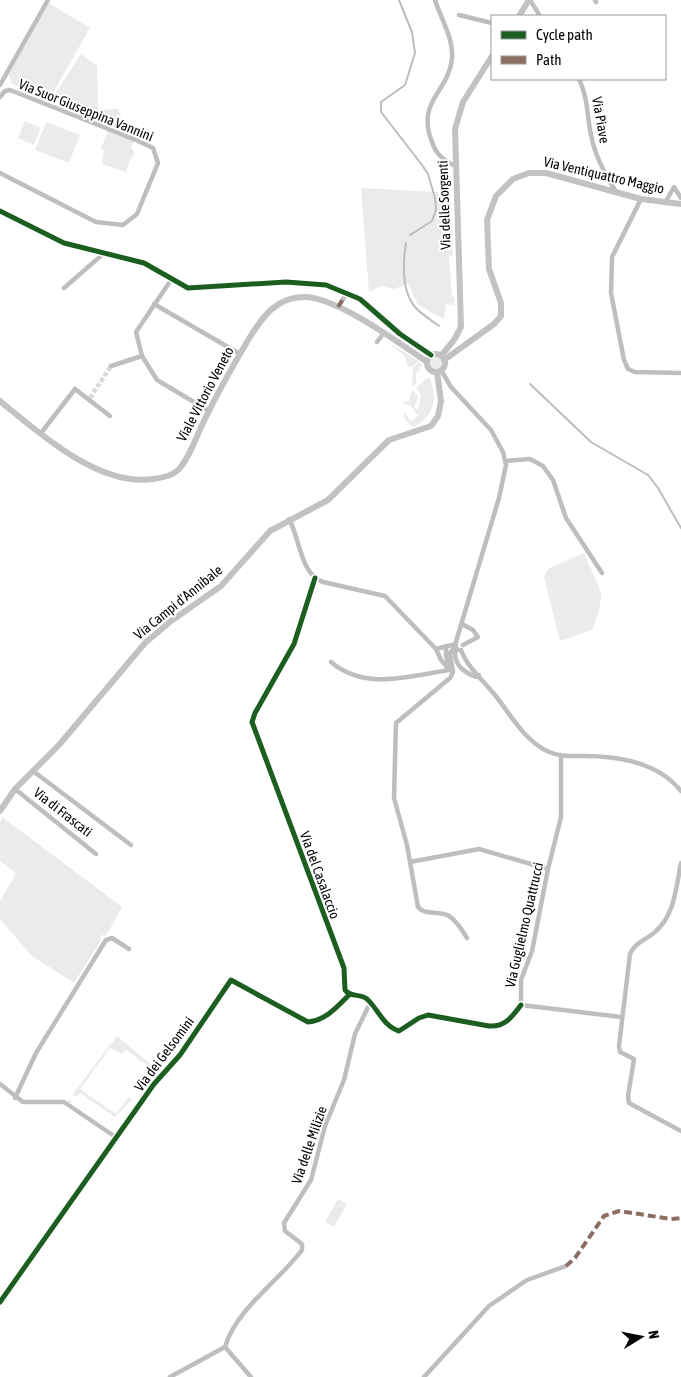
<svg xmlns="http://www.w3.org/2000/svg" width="681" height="1377" viewBox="0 0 681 1377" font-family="'Asap Condensed',sans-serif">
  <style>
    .green { fill: #ebebeb }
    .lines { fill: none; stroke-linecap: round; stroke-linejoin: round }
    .stream { stroke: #bdbdbd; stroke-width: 2 }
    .street-tunnel { stroke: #d9d9d9; stroke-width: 4.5; stroke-dasharray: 4.5 2; stroke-linecap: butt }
    .street { stroke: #bebebe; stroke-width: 4.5 }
    .secondary { stroke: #c2c2c2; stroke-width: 6 }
    .quiet { stroke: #8d6e63; stroke-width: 4; stroke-dasharray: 8 4; stroke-linecap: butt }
    .cycleway-casing { stroke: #fff; stroke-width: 8 }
    .cycleway { stroke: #1b5e20; stroke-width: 5 }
    .labels { text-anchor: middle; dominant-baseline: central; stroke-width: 4; stroke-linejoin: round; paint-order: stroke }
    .street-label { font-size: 14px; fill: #000; stroke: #fff }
  </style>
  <rect width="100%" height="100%" fill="#fff"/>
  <g class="green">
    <path d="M49 3 90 28 50 98 12 84 8 72Z"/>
    <path d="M81 54 97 66 98 110 118 109 122 120 135 126 128 132 51 100Z"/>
    <path d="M25 121 41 128 34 145 18 138Z"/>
    <path d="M46 122 80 135 69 163 35 150Z"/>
    <path d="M108 130 135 141 131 147 135 154 130 159 126 172 102 164 104 150 101 149Z"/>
    <path d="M361 188 438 192 441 201 440 217 452 220 453 256 449 257 452 297H455L454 305 446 304 444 319 418 305 408 284 394 289 381 286 369 292Z"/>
    <path d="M387 342 419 361 412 367H408L405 356Z"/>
    <circle cx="436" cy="363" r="5.5"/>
    <path d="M419 362 422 365 416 374V384L412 387 413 368Z"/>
    <path d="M429 377C439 398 434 417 413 427L405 419 404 412 411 422 418 415 410 405 404 404V401H409L411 391 413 390 418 397 414 408 418 409 421 395 416 388Z"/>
    <path d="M584 553 601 592 600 608 592 630 560 641 544 577 548 569Z"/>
    <path d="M2 817 122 907 106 936 101 935 100 942 74 983 32 956 0 919V902L16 873 0 861V823Z"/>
    <path d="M117 1036 154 1067 151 1068 126 1050 122 1054 110 1048 80 1089 116 1114 129 1097 132 1099 115 1117 80 1093 76 1097 73 1095 70 1099 72 1103 68 1102 73 1094Z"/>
    <path d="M338 1199 347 1204 334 1227 325 1222Z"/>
  </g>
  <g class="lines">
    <g class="stream">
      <path d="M399 0 412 32 415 53 405 85 381 102V112L422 165 428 174 435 198 436 210 432 221 410 235"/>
      <path d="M406 243C403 262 401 290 415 307 421 314 431 320 439 326"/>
      <path d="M530 384 591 442 648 475 658 488 681 528"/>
    </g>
    <path class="street-tunnel" d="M90 398 111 366"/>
    <g class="street">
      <path d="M435 0C441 19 454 39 452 59 448 93 416 101 432 142 436 154 443 160 455 166"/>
      <path d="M530 0 540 16"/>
      <path d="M595 0 596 2"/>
      <path d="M459 15 492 23"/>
      <path d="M579 79C588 97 587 116 591 135 595 156 605 174 616 192"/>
      <path d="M0 85 48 0"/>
      <path d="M0 97 5 91 10 90 136 140 153 148 158 163 137 214 123 225 96 222 0 173"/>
      <path d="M641 199 612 257 611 293 624 360 628 369 635 372 681 373"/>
      <path d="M665 203 674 187 681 198"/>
      <path d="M0 211 64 243 144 263 188 288 286 282 326 285 360 299 400 334 431 355"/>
      <path d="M171 280 136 332 142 356 157 380 209 411"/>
      <path d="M64 288 103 254"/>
      <path d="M154 304 240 354"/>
      <path d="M338 307 347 293"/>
      <path d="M377 342 383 334"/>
      <path d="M111 366 142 356"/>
      <path d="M441 370 451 387 491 430 503 452 506 465 499 498 455 645 457 650H461"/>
      <path d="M41 433 75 389 110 416"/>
      <path d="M506 461 530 459 543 466 553 480 566 518 602 573"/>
      <path d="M289 519C300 538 300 574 323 582L385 596 436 649 456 644"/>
      <path d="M315 578 294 644 255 713 252 722 344 968 345 990C351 998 360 993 367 999 378 1009 384 1027 399 1031L419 1018 428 1015 489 1026C505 1027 512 1017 521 1005"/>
      <path d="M462 624 473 630 478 637 463 645"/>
      <path d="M446 646V656L449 667"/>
      <path d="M455 647 450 653 453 672 450 678 396 723 394 798 407 845 418 907C425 916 439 910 449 916 457 921 462 930 467 938"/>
      <path d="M455 648C454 664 461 671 476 677L479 675"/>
      <path d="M436 649 441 660 449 669"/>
      <path d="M461 650C467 667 484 681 495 695 510 714 524 740 547 751 559 757 571 756 584 756 619 756 658 762 681 791"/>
      <path d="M331 662C365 691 409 676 450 670"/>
      <path d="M33 771 131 845"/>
      <path d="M15 789 96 854"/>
      <path d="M410 862 479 849 548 869"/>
      <path d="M681 863C676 887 675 914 656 931 647 940 635 942 630 954L619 1046 620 1052 634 1059 628 1096 629 1103 681 1131"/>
      <path d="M521 1005V980L532 951 548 869 561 817V756"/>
      <path d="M521 1005 621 1017"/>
      <path d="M0 1084 23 1102H64L117 1138"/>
      <path d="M15 1098 36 1053 106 940 112 938 129 949"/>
      <path d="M0 1302 154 1084 180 1055 231 980 308 1022C325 1021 338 1006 349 995"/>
      <path d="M225 1347C236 1309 279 1281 302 1250V1244L285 1231 284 1223 311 1180 325 1126 344 1080 355 1034 370 1003"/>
      <path d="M170 1377 225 1347 251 1377"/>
      <path d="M424 1377 489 1306 527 1280 566 1266"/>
    </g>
    <g class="secondary">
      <path d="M519 16 529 0"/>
      <circle cx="436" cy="363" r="9"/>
      <path d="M441 356 454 340 461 327 455 129 463 102 492 56"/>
      <path d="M444 360 494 324 501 316V303L489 269 487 220 496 196 513 179 529 173H546L641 199 681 204"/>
      <path d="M0 401C40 434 99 487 153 479 162 478 172 476 178 470 189 459 196 437 203 423 217 394 233 365 250 337 263 316 277 297 304 297 337 297 399 343 427 362"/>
      <path d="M0 811 15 789 59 745 145 643 171 621 221 586 270 531 328 500 389 440 431 426 438 416 441 401 437 372"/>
    </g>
    <g class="quiet">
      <path d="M338 307 347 293"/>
      <path d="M566 1266 575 1258 604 1216 619 1211 671 1219 681 1218"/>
    </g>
    <defs>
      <g id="cycleway">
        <path d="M0 211 64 243 144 263 188 288 286 282 326 285 360 299 400 334 431 355"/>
        <path d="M315 578 294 644 255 713 252 722 344 968 345 990C351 998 360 993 367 999 378 1009 384 1027 399 1031L419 1018 428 1015 489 1026C505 1027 512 1017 521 1005"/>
        <path d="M0 1302 154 1084 180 1055 231 980 308 1022C325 1021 338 1006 349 995"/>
      </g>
    </defs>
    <use href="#cycleway" class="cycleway-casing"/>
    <use href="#cycleway" class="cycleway"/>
  </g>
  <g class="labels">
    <g class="street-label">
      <text transform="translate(86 110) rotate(22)">Via Suor Giuseppina Vannini</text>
      <text transform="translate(601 120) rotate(80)">Via Piave</text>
      <text transform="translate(604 175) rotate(13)">Via Ventiquattro Maggio</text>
      <text transform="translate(444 205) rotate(-92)">Via delle Sorgenti</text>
      <text transform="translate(205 394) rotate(-62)">Viale Vittorio Veneto</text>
      <text transform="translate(178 602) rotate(-39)">Via Campi d'Annibale</text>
      <text transform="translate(63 812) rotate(38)">Via di Frascati</text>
      <text transform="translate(320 875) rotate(70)">Via del Casalaccio</text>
      <text transform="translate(524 925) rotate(-77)">Via Guglielmo Quattrucci</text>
      <text transform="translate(164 1054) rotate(-53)">Via dei Gelsomini</text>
      <text transform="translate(309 1145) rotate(-71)">Via delle Milizie</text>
    </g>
  </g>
  <rect x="491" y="15" width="175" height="65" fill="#ffffff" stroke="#999999"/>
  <rect x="501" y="31" width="25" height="8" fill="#1b5e20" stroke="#999999"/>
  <text x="536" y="40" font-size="15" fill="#000000">Cycle path</text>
  <rect x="501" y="56" width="25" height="8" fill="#8d6e63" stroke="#999999"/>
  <text x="536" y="65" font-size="15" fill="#000000">Path</text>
  <g transform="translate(641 1337) rotate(80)" stroke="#ffffff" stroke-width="4" paint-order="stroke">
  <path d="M0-4L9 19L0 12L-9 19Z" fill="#000000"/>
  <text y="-8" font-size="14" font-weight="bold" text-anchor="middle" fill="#000000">N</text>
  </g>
</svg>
